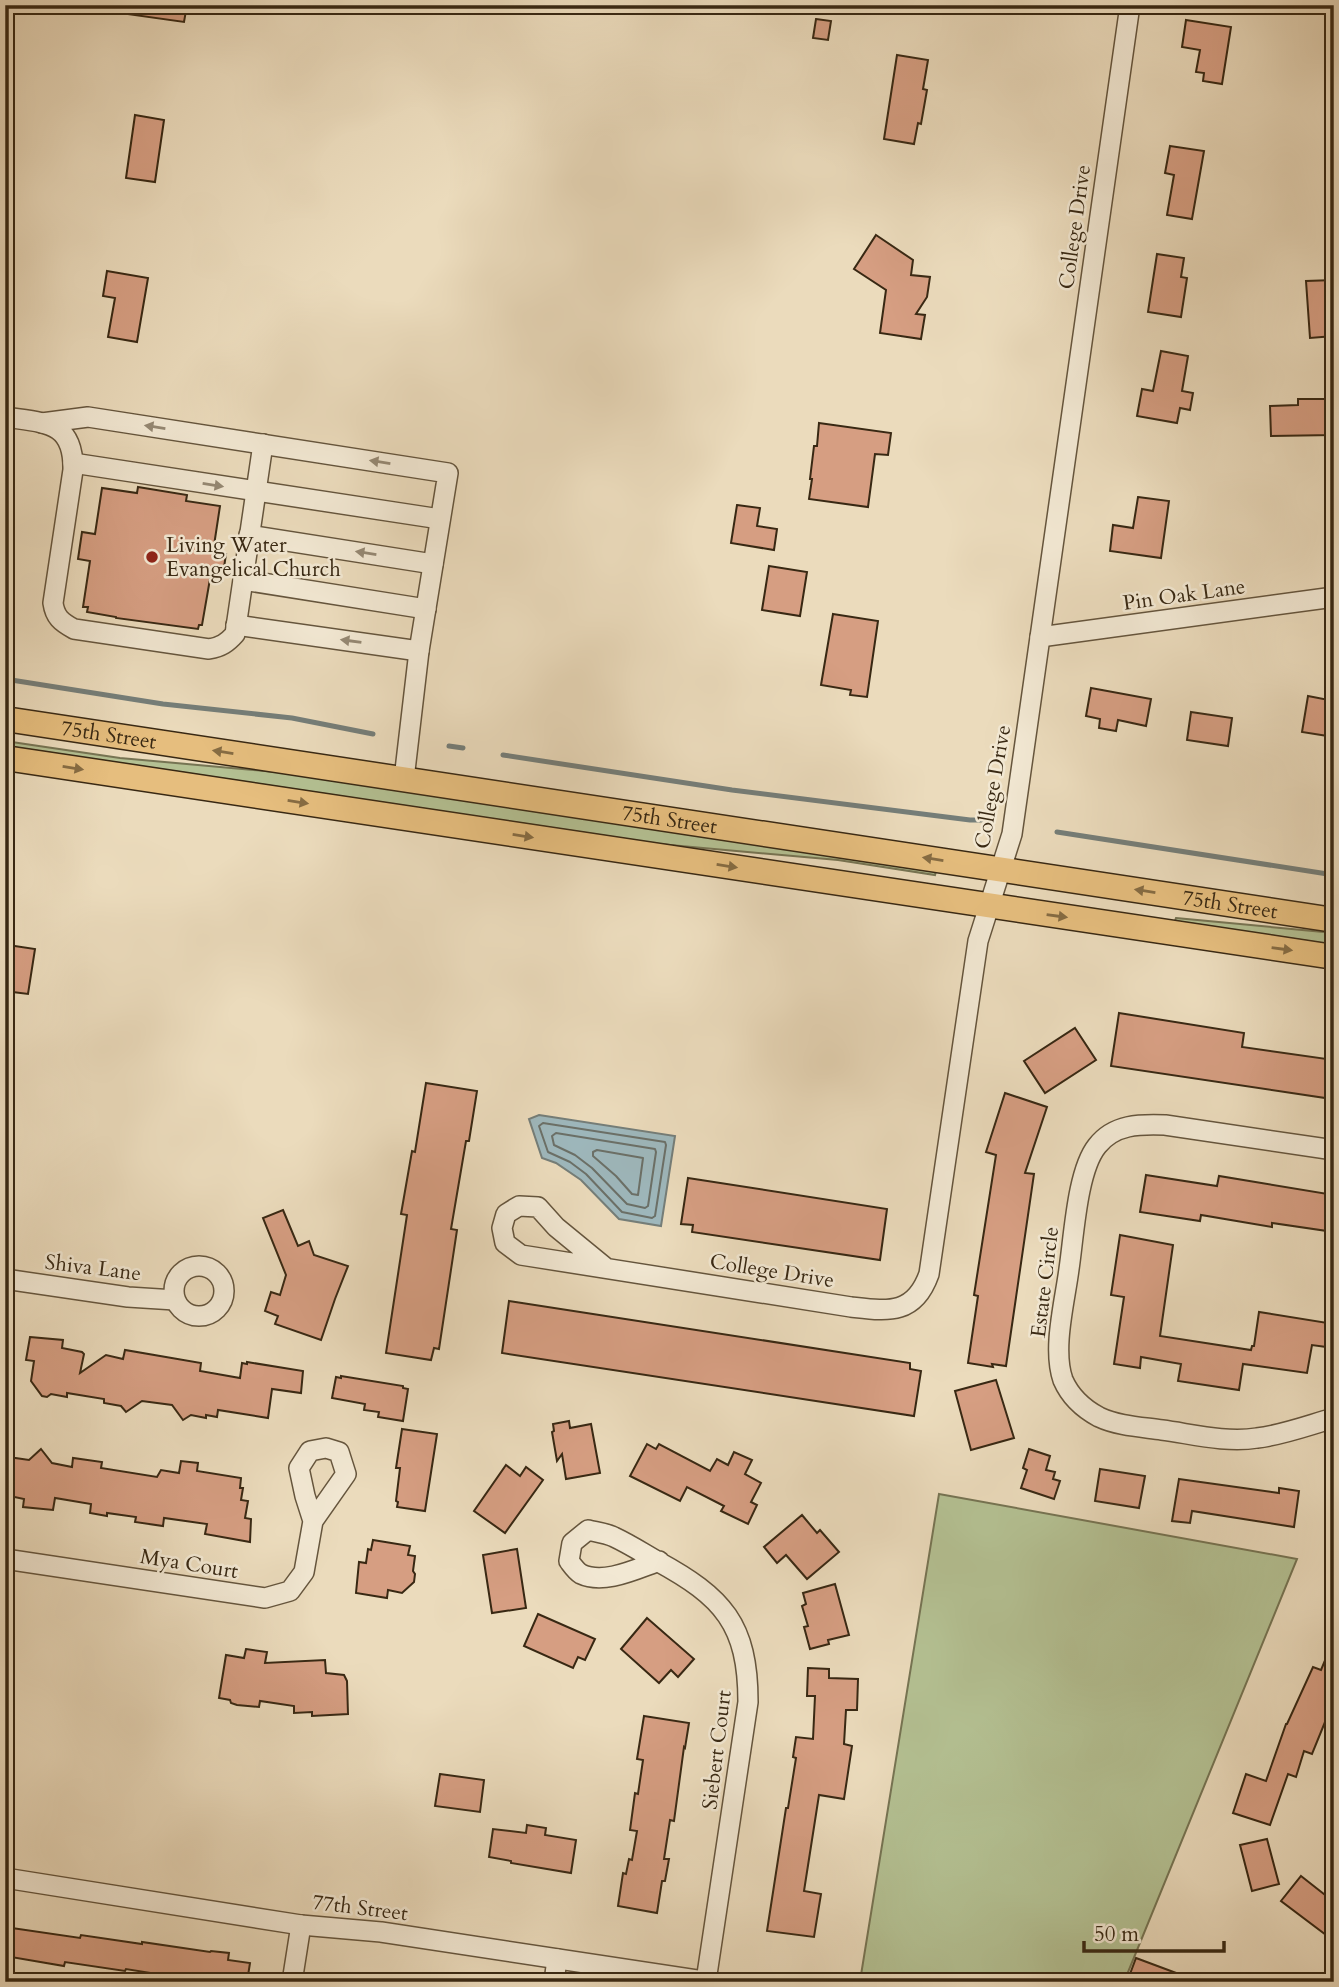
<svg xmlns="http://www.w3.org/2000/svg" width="1339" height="1987" viewBox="0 0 1339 1987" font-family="Cardo,serif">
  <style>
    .green { fill: #b4c193; stroke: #767453; stroke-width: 2 }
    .water { fill: #9eb8bd; stroke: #757e79; stroke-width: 2 }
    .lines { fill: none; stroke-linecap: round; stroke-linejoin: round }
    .shore { stroke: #6b7068; stroke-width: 2 }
    .stream { stroke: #757e79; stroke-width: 5 }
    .building { fill: #d69e82; stroke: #382813; stroke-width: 2 }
    .minor-casing { stroke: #65553d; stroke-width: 22 }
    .major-casing { stroke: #382813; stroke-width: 27 }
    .minor { stroke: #f2e8d3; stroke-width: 19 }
    .major { stroke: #e6be7e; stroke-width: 24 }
    .oneway { fill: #958873 }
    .oneway2 { fill: #866c43 }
    .poi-dot { fill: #8f2418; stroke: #f2e8d3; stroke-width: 2.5 }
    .labels { text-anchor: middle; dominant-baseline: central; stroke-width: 5; stroke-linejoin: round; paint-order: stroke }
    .street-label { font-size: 21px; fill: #382813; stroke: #f2e8d3 }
    .poi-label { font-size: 21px; fill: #382813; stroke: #f2e8d3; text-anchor: start }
  </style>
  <rect width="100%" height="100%" fill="#ebdbbc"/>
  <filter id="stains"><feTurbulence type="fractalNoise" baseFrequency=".00286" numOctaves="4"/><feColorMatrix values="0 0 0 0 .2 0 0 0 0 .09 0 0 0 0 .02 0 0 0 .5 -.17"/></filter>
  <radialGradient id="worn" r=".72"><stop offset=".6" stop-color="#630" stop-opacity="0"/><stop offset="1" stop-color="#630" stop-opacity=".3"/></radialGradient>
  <g class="green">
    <path d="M5 741 120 758 287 773 936 871 935 875 838 860 659 844 5 746Z"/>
    <path d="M1176 918 1334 933V945L1175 921Z"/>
    <path d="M939 1494 1297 1559 1124 1982H905L861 1975Z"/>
  </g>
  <path class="water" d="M539 1115 675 1136 661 1226 619 1219 581 1180 556 1163 542 1158 529 1119Z"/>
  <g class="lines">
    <g class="shore">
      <path d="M543 1123 665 1142 666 1145 655 1216 652 1218 622 1212 586 1174 570 1162 548 1152 539 1126Z"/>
      <path d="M556 1133 655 1149 656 1152 648 1206 645 1208 627 1204 592 1168 575 1155 554 1145 552 1136Z"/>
      <path d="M597 1150 643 1158 638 1195 632 1194 616 1176 593 1156V1152Z"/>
    </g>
    <g class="stream">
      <path d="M5 679 163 704 292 718 373 734"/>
      <path d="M449 746 463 748"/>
      <path d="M503 755 732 790 970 820H981"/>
      <path d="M1057 832 1334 875"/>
    </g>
  </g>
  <g class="building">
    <path d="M128 5H187L184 22 127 14Z"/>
    <path d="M816 19 831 21 828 40 813 38Z"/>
    <path d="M1186 20 1231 27 1222 84 1203 81 1204 73 1196 72 1200 50 1182 47Z"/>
    <path d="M897 55 928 60 923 89 927 90 921 124 918 123 914 144 884 139Z"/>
    <path d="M135 115 164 120 155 182 126 178Z"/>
    <path d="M1170 146 1204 151 1192 219 1167 215 1174 175 1165 173Z"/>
    <path d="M876 235 913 260 911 275 930 277 927 297 916 314 925 315 921 339 880 333 886 290 854 269Z"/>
    <path d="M1157 254 1184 258 1181 277 1187 278 1181 317 1148 312Z"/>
    <path d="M107 271 148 278 137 342 108 337 115 298 103 296Z"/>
    <path d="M1334 280V336L1310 338 1306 281Z"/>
    <path d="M1161 351 1188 356 1182 391 1193 393 1190 410 1180 408 1177 423 1137 416 1142 389 1153 391Z"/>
    <path d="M1298 399H1332L1333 435 1271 436 1270 406 1298 405Z"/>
    <path d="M819 423 891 433 888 455 875 454 868 507 809 499 812 479H810L814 446H817Z"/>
    <path d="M138 487 187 495 186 501 220 506 213 552 226 554 222 581 210 579 202 625H199L198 629 116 618V617L87 612 88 607H83L90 561 78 559 82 532 95 534 102 488 137 493Z"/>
    <path d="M1138 497 1169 501 1161 558 1110 551 1113 525 1133 528Z"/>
    <path d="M737 505 760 508 757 526 777 529 774 550 731 543Z"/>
    <path d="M769 566 807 572 800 616 762 610Z"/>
    <path d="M833 614 878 621 867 697 850 695 851 690 821 685Z"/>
    <path d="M1091 688 1151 699 1146 726 1118 720 1116 731 1099 728 1100 719 1086 716Z"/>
    <path d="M1308 696 1334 701V737L1302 732Z"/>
    <path d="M1191 712 1232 718 1228 746 1187 740Z"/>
    <path d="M8 945 35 949 28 994 5 991V964Z"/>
    <path d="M1119 1013 1244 1033 1242 1047 1334 1060 1332 1099 1111 1066Z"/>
    <path d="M1075 1028 1096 1060 1045 1093 1024 1061Z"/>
    <path d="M426 1083 477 1091 469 1141H466L451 1229 457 1230 439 1349 434 1348 431 1360 386 1353 407 1215 401 1214 412 1151 415 1152Z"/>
    <path d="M1005 1093 1047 1107 1025 1173 1034 1174 1006 1366 992 1364 993 1367 968 1363 978 1296 974 1295 996 1155 986 1152Z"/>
    <path d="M1146 1175 1217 1186 1219 1176 1334 1195V1232L1272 1223V1227L1201 1215 1200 1221 1140 1212Z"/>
    <path d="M688 1178 887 1209 880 1260 692 1232 693 1225 681 1224Z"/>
    <path d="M283 1210 298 1246 309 1241 314 1255 348 1266 335 1299 321 1340 275 1324 278 1316 265 1311 271 1292 280 1295 286 1275 263 1218Z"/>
    <path d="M1120 1235 1173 1245 1160 1336 1251 1350 1252 1346H1254L1259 1312 1334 1324V1348L1312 1345 1307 1373 1243 1364 1239 1390 1178 1381 1181 1364 1141 1357 1140 1368 1114 1364 1124 1297 1111 1295Z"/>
    <path d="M509 1301 910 1363V1369L921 1371 914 1416 502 1353Z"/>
    <path d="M30 1337 63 1340 62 1348 82 1352 84 1354 80 1373 106 1355 123 1359 125 1350 201 1363 200 1371 240 1378 242 1363 247 1364V1362L303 1371 301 1393 272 1389 268 1418 218 1410 217 1417 206 1415V1418L191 1415 183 1420 172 1405 142 1401 126 1412 121 1406 104 1403V1399L67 1393V1397L51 1394 47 1397 42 1396 31 1381 34 1361 26 1360Z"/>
    <path d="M341 1376 403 1386V1388L408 1389 403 1421 378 1417 379 1412 364 1410 365 1404 332 1398 336 1377 341 1378Z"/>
    <path d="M996 1380 1014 1438 971 1450 955 1391Z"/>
    <path d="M569 1421 570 1428 591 1424 600 1473 566 1479 562 1454 557 1461 552 1432 554 1431 553 1424Z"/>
    <path d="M402 1429 437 1434 425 1511 397 1507 398 1502 396 1501 400 1468H396Z"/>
    <path d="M647 1444 656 1449 659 1444 710 1471 717 1459 728 1465 734 1452 752 1460 745 1474 761 1483 751 1502 757 1505 748 1524 721 1511 724 1506 687 1487 680 1501 630 1476Z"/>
    <path d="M41 1449 52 1463 72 1467 73 1458 102 1462 101 1468 157 1477 161 1470 179 1473 181 1461 198 1463 197 1471 241 1478 240 1488H243L241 1500 248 1501 245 1518 251 1519 250 1542 205 1534 207 1524 164 1518 163 1526 135 1522 136 1517 107 1513V1516L90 1513 91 1504 55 1498 53 1510 23 1507 24 1499 5 1495V1474L8 1457 29 1460Z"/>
    <path d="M1029 1449 1050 1456 1046 1470 1055 1472 1053 1479 1060 1481 1054 1499 1021 1488 1027 1470 1023 1468Z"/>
    <path d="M506 1465 520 1476 526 1467 543 1480 505 1533 474 1511Z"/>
    <path d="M1100 1469 1145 1476 1139 1508 1095 1501Z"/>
    <path d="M1179 1479 1279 1493V1488L1299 1491 1294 1527 1192 1511 1190 1523 1172 1521Z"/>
    <path d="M802 1515 817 1533 820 1530 839 1552 807 1579 786 1555 777 1563 764 1547Z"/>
    <path d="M373 1540 410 1546 408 1555 415 1556 413 1571 415 1574 414 1582 402 1593 388 1590 387 1598 356 1593 359 1562 366 1563 368 1549 371 1550Z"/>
    <path d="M517 1549 526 1608 492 1613 483 1555Z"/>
    <path d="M835 1584 849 1635 828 1640 829 1644 810 1649 804 1627 808 1626 802 1606 806 1604 803 1593Z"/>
    <path d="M538 1614 595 1639 585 1660 578 1657 573 1668 524 1646Z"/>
    <path d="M647 1618 694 1659 678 1677 671 1670 659 1683 621 1649Z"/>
    <path d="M1334 1639V1700L1312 1754 1304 1751 1296 1777 1288 1774 1270 1825 1233 1813 1246 1774 1266 1781 1286 1724H1287L1313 1667 1321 1670Z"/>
    <path d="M246 1649 267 1652 265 1663 325 1660 326 1673 344 1675 347 1681 348 1714 312 1716V1712L294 1713V1706L260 1701 259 1707 237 1705 231 1703 230 1700 219 1698 226 1655 244 1658Z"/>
    <path d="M808 1668 829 1669V1678L858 1679 857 1710H846L844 1744 852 1746 844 1799 819 1795 804 1891 821 1894 814 1937 767 1931 786 1808H788L796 1758 793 1757 796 1737 813 1739 815 1696H807Z"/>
    <path d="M644 1716 689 1723 685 1748 684 1747 674 1821 670 1820 664 1859H669L665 1881H662L657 1913 618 1906 623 1873 626 1874 629 1859 632 1860 637 1831 630 1830 635 1793 638 1794 643 1760 637 1759Z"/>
    <path d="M440 1774 484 1780 480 1812 435 1806Z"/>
    <path d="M527 1825 546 1828 545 1835 576 1840 571 1873 511 1863V1861L489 1857 493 1829 526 1833Z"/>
    <path d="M1267 1839 1279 1884 1252 1891 1240 1845Z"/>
    <path d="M1301 1876 1334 1902V1941L1281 1901Z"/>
    <path d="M5 1927 80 1938 81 1935 142 1944V1942L210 1952 211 1951 229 1953 228 1960 250 1963 247 1982H207L126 1969 125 1971 65 1962 64 1966 5 1956Z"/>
    <path d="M1136 1958 1195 1980V1982H1127Z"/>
  </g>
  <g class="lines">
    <defs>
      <g id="minor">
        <path d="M5 417C45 423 74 421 73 470L53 603C55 617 61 622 74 629L209 649C221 647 227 643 235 634L263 444"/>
        <path d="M42 423 88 417 448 473 419 651 404 779"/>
        <path d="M73 463 440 519"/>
        <path d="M249 535 433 564"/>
        <path d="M243 580 426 609"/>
        <path d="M236 625 419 651"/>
        <path d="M1040 637 1334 597"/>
        <path d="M1334 1150 1165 1125C1140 1124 1114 1124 1097 1146 1077 1171 1074 1236 1069 1269 1065 1301 1052 1349 1063 1380 1070 1396 1084 1409 1099 1417 1118 1426 1141 1427 1162 1430 1192 1434 1226 1443 1257 1438 1283 1435 1309 1425 1334 1418"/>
        <circle cx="199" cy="1291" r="25"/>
        <path d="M606 1268 556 1227 538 1207 519 1206 506 1214 502 1228 505 1243 521 1255 851 1307C887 1311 914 1316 929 1274L978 941 1012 834 1130 5"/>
        <path d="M5 1279 128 1297 175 1300"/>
        <path d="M5 1559 265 1598 290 1591 304 1572 313 1521 305 1496 299 1468 310 1451 326 1448 339 1452 346 1474 313 1521"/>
        <path d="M659 1561C636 1569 604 1585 581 1574 576 1571 572 1565 569 1561L572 1543 588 1530C596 1532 606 1533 614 1537 629 1544 643 1553 657 1561 723 1597 748 1624 748 1702L706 1981"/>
        <path d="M5 1878 301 1925 381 1932 710 1982"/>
        <path d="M292 1982 301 1925"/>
        <path d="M554 1982 557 1959"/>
      </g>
      <g id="major">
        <path id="s1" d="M5 719 1334 920"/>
        <path d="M5 758 1334 957"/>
      </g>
    </defs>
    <use href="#minor" class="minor-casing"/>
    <use href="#major" class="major-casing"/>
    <use href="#minor" class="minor"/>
    <use href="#major" class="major"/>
  </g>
  <defs><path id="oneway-solid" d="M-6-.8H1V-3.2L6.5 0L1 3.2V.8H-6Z" transform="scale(1.75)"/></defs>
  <g class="oneway">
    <use href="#oneway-solid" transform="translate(155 427) rotate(-171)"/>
    <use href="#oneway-solid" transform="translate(380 462) rotate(-171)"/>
    <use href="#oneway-solid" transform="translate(213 485) rotate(9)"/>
    <use href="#oneway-solid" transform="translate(366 553) rotate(-171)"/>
    <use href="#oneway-solid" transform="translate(351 641) rotate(-172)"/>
  </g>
  <g class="oneway2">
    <use href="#oneway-solid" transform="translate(223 752) rotate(-171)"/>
    <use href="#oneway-solid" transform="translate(73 768) rotate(9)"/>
    <use href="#oneway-solid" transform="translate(298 802) rotate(9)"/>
    <use href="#oneway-solid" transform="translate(523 836) rotate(9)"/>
    <use href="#oneway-solid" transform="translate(933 859) rotate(-171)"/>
    <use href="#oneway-solid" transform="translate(727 866) rotate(9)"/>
    <use href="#oneway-solid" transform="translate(1145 891) rotate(-171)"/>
    <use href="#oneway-solid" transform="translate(1057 916) rotate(8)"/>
    <use href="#oneway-solid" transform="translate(1282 949) rotate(8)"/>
  </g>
  <circle class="poi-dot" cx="152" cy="557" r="7"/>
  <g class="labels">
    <g class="street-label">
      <text transform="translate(1075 227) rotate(-82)">College Drive</text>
      <text transform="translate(1184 595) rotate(-8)">Pin Oak Lane</text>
      <text stroke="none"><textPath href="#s1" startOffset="105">75th Street</textPath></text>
      <text transform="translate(993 787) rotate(-80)">College Drive</text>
      <text stroke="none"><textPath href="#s1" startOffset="672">75th Street</textPath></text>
      <text stroke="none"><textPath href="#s1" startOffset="1239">75th Street</textPath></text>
      <text transform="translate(93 1268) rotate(7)">Shiva Lane</text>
      <text transform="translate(772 1271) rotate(9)">College Drive</text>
      <text transform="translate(1045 1282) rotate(-83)">Estate Circle</text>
      <text transform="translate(189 1564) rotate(9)">Mya Court</text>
      <text transform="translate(717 1750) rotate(-83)">Siebert Court</text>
      <text transform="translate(360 1908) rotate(7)">77th Street</text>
    </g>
    <g class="poi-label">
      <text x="166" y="545">Living Water<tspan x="166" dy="24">Evangelical Church</tspan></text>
    </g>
  </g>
  <rect width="1339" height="1987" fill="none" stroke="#ebdbbc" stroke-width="28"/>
  <rect x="7" y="7" width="1325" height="1973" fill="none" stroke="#382813" stroke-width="3.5"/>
  <rect x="14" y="14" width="1311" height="1959" fill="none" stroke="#382813" stroke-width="2"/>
  <path d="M1084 1941v10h140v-10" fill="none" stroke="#382813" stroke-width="3.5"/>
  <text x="1094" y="1941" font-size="21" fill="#382813" stroke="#f2e8d3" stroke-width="5" paint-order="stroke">50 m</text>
  <rect width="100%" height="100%" filter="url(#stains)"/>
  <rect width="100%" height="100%" fill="url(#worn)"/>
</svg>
